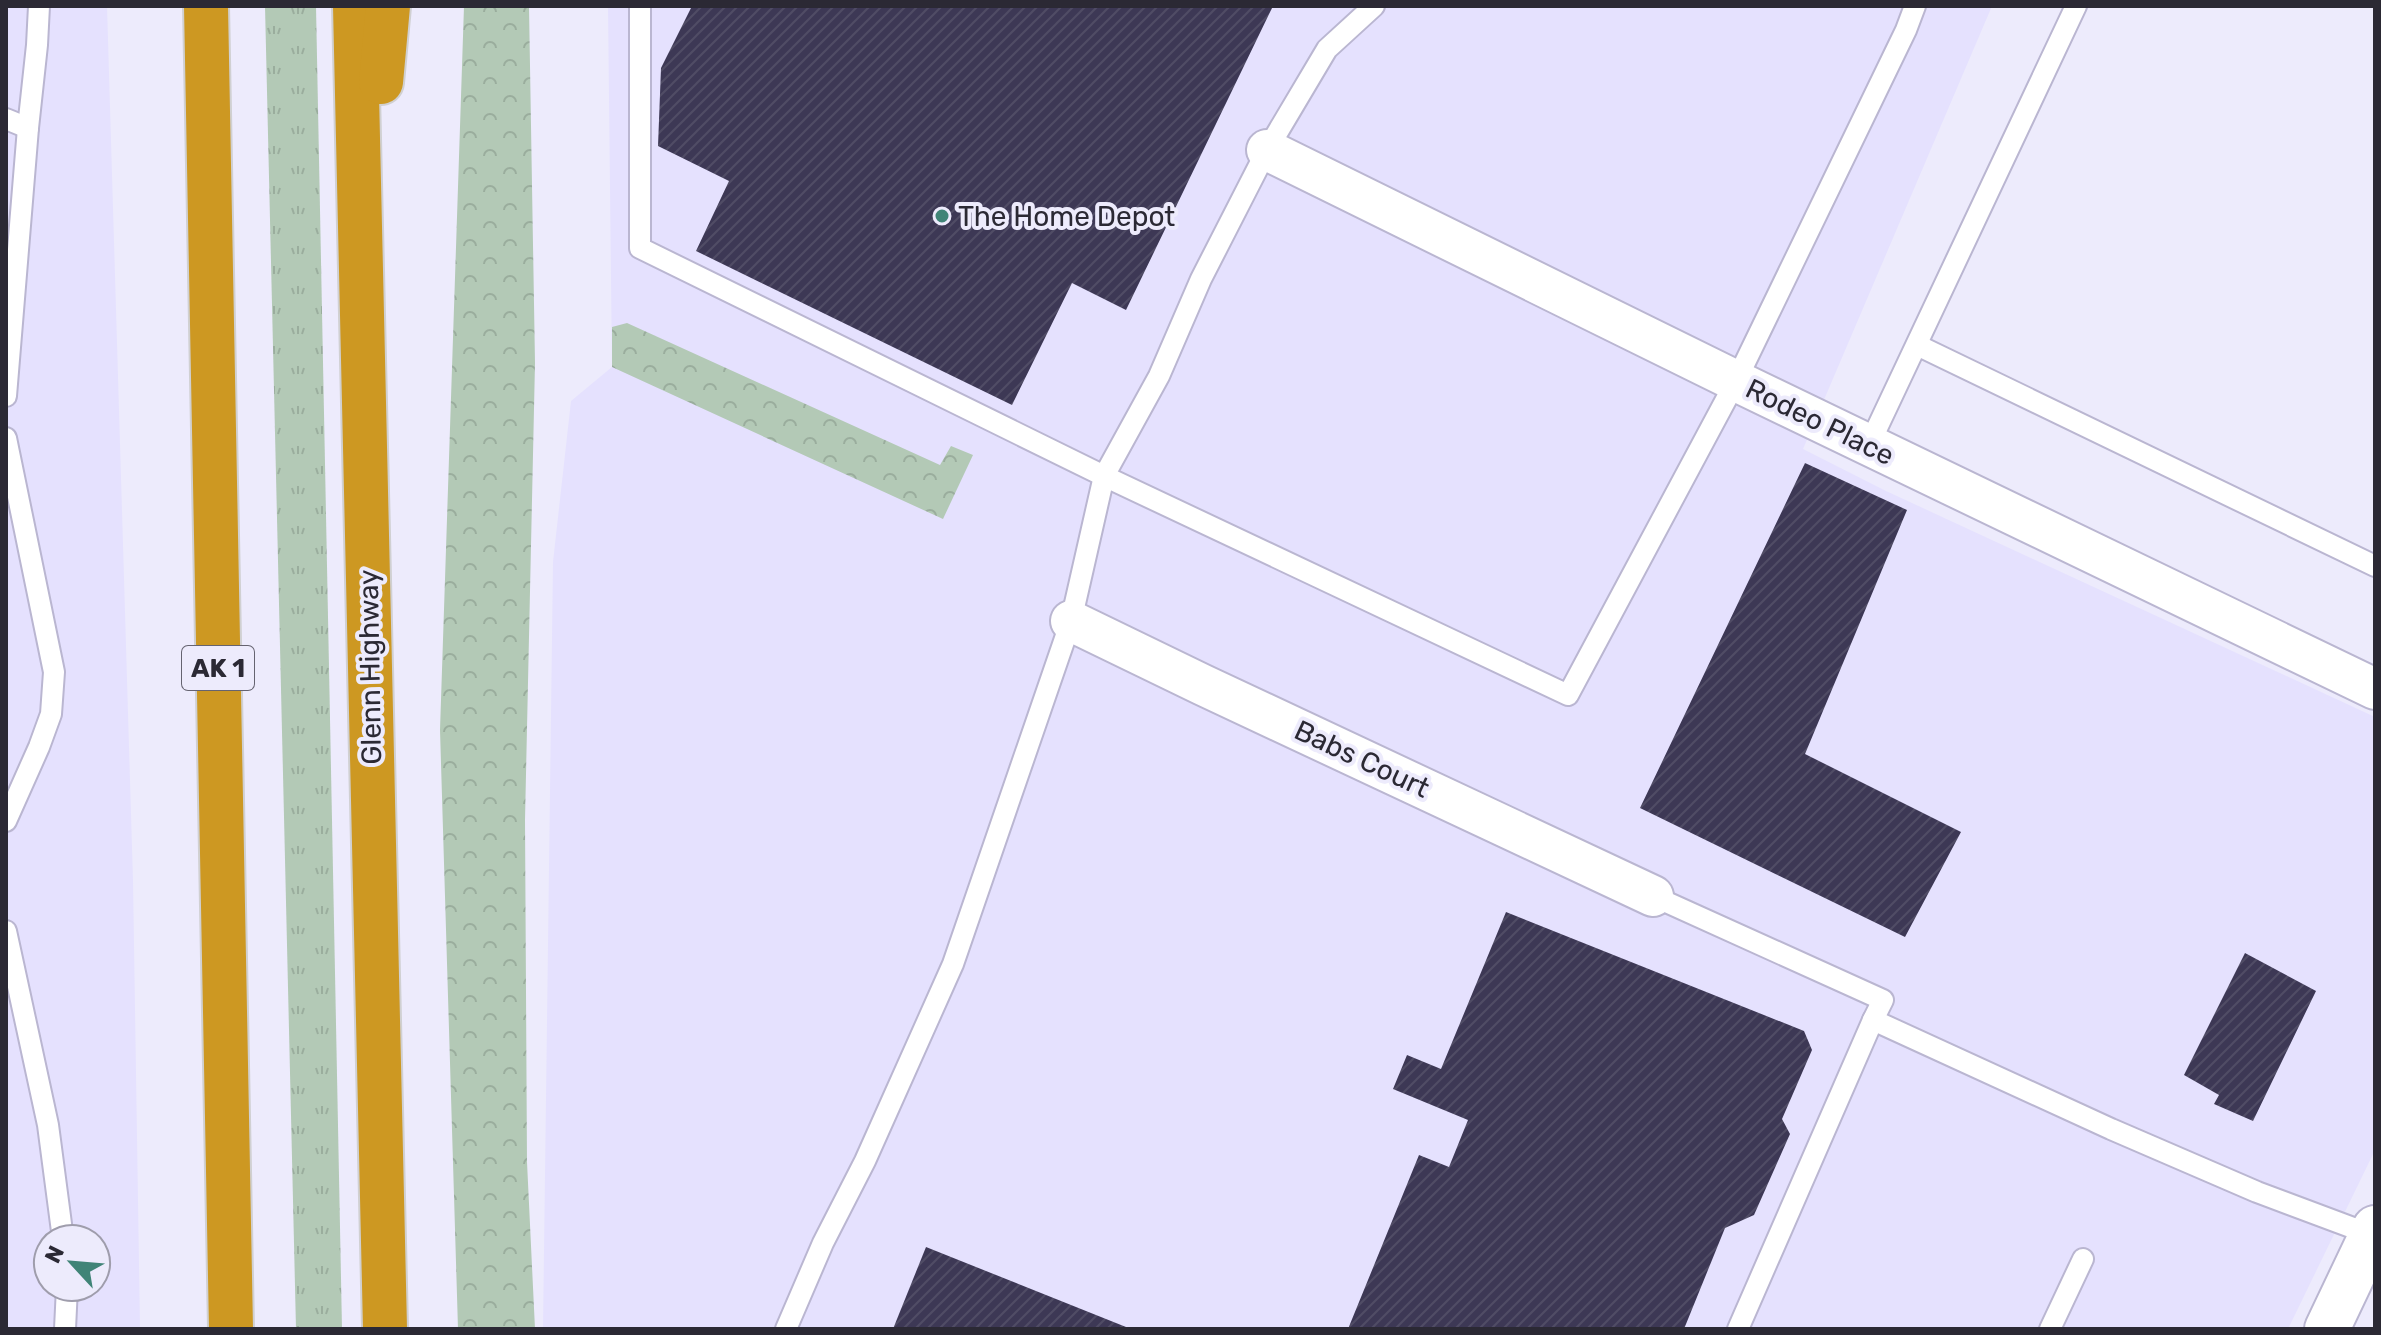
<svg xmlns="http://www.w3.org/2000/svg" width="2381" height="1335" viewBox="0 0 2381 1335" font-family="Rubik,sans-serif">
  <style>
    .built { fill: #e5e1fe; fill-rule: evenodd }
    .grass { fill: url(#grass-tufts) }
    .forest { fill: url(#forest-crowns) }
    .building { fill: url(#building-hatch) }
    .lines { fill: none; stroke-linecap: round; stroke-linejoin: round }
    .service-casing { stroke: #bab6d1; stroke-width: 24 }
    .minor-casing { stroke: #bab6d1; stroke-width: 44 }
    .tertiary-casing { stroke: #bab6d1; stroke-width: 48 }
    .motorway-casing { stroke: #d0d0d2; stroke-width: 48 }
    .service { stroke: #fff; stroke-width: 20 }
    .minor { stroke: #fff; stroke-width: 40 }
    .tertiary { stroke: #fff; stroke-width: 44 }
    .motorway { stroke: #cd9822; stroke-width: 44 }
    .poi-dot { fill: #408477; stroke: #edebfc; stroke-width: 3 }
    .labels { text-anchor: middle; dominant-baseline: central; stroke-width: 8; stroke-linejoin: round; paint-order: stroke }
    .shield { fill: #edebfc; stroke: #656370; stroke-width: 2 }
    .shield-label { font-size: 26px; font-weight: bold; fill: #2b2934 }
    .poi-label { font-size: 28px; fill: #2b2934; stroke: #edebfc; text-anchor: start }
    .street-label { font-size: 28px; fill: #2b2934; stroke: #edebfc }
  </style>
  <defs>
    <pattern id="grass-tufts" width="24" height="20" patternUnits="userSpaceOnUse" patternTransform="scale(2)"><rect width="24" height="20" fill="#b3c9b6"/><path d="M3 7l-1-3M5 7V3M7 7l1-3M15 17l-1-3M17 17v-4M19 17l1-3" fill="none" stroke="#9aad9d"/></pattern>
    <pattern id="forest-crowns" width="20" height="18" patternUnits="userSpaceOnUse" patternTransform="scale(2)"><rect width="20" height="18" fill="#b3c9b6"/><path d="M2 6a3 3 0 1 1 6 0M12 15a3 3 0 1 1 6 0" fill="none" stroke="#9aad9d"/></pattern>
    <pattern id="building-hatch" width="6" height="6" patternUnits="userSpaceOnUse" patternTransform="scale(2)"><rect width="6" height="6" fill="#3d3855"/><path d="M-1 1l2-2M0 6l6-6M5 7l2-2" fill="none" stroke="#504c65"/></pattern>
  </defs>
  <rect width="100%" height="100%" fill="#edebfc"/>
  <g class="built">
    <path d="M6 6H107L133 881 140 1329H6ZM48 1239H96V1287H48Z"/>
    <path d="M608 6H1992L1803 449 1886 491 2375 717V1150L2288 1329H543L553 562 571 401 612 367Z"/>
  </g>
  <path class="grass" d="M265 6H316L342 1329H296Z"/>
  <g class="forest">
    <path d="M464 6H529L535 363 525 820 527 1162 535 1329H458L440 730Z"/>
    <path d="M627 323 940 465 951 446 973 455 943 519 612 367V327Z"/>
  </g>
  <g class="building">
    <path d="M692 6H1273L1126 310 1072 283 1012 405 696 251 729 181 658 146 661 68Z"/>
    <path d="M1805 463 1907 510 1805 754 1961 832 1905 937 1640 808Z"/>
    <path d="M1506 912 1804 1031 1812 1050 1782 1119 1790 1134 1754 1215 1725 1228 1684 1329H1348L1419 1155 1449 1167 1468 1120 1393 1089 1407 1055 1441 1069Z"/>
    <path d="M2245 953 2316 991 2253 1121 2214 1104 2219 1095 2184 1075Z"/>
    <path d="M926 1247 1131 1329H893Z"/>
  </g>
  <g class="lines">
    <defs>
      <g id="service">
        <path d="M640 6V248L1104 476 1568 695 1736 381 1906 30 1915 6"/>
        <path d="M6 119 28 128"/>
        <path d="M1917 345 2375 566"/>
        <path d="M6 396 28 128 37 45 39 6"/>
        <path d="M6 438 54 672 51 714 39 747 6 821"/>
        <path d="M1869 445 2076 6"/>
        <path d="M1653 896 1883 1000 1873 1020 2111 1129 2257 1192 2372 1235"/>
        <path d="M6 931 48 1125 63 1239"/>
        <path d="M65 1329 67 1287"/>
        <path d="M786 1329 823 1243 865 1161 953 964 1071 621 1104 476 1159 376 1201 279 1267 150 1327 49 1374 6"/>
        <path d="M1738 1329 1873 1020"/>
        <path d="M2050 1329 2083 1259"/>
      </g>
      <g id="minor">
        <path d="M1267 150 1736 381 2375 689"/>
        <path d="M1071 621 1203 685 1653 896"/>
      </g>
      <path id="tertiary" d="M2327 1329 2375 1228"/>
      <g id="motorway">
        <path d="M206 6 231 1329"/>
        <path d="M355 6 385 1329"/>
        <path d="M381 82 388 6"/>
      </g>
    </defs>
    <use href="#service" class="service-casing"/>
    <use href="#minor" class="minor-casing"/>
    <use href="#tertiary" class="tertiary-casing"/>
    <use href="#motorway" class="motorway-casing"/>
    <use href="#service" class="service"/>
    <use href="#minor" class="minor"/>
    <use href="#tertiary" class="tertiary"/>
    <use href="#motorway" class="motorway"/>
  </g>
  <circle class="poi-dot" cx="942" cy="216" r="8"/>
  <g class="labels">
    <rect class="shield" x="182" y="646" width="72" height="44" rx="6"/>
    <g class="shield-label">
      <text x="218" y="668">AK 1</text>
    </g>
    <g class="poi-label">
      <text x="958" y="216">The Home Depot</text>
    </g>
    <g class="street-label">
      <text transform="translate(1820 422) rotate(26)">Rodeo Place</text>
      <text transform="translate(370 667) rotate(-91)">Glenn Highway</text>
      <text transform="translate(1362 759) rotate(25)">Babs Court</text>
    </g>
  </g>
  <rect width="2381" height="1335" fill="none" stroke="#2b2934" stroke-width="16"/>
  <g transform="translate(72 1263) rotate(296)"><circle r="38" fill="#edebfc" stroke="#9f9dac" stroke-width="2"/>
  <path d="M0-6L14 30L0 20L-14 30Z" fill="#408477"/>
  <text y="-12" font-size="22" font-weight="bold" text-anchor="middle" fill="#2b2934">N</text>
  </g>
</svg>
